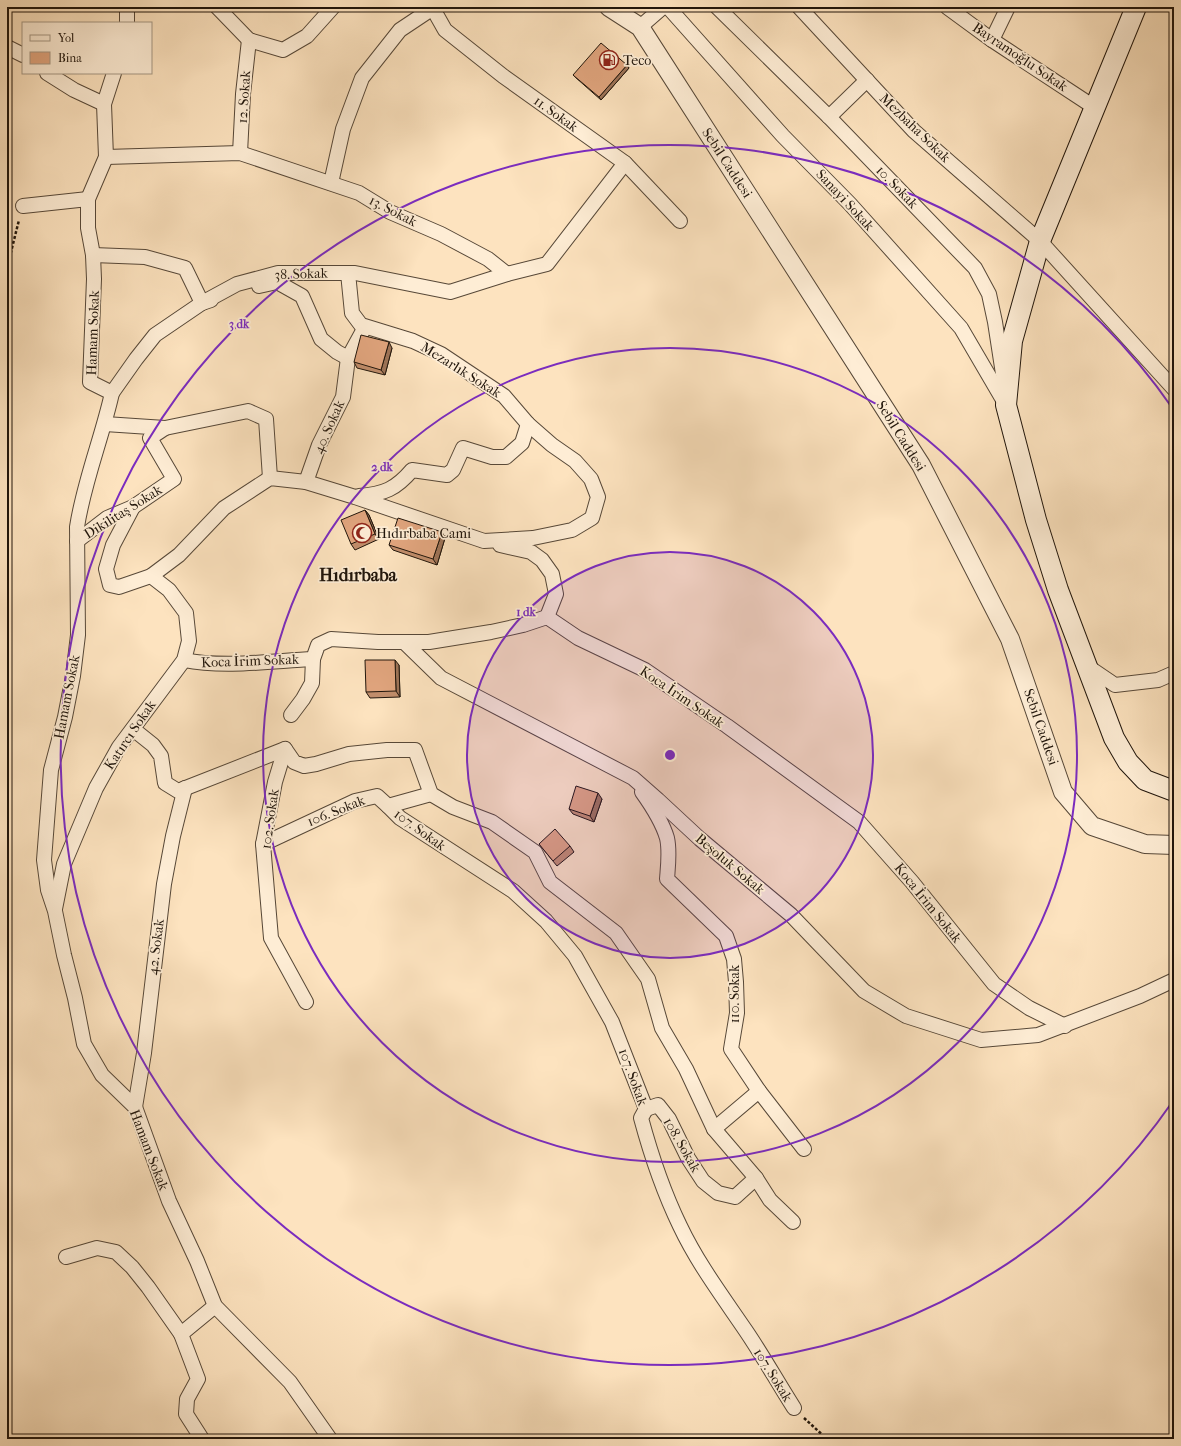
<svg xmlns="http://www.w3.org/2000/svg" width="1181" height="1446" viewBox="0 0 1181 1446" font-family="'IM FELL French Canon',serif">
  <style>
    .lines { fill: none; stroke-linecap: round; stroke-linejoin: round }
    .minor-casing { stroke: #574838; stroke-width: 16 }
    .tertiary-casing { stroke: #574838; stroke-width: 20 }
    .secondary-casing { stroke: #20150b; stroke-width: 22 }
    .path { stroke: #20150b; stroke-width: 2.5; stroke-dasharray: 3 2; stroke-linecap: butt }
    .minor { stroke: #feedd5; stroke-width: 14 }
    .tertiary { stroke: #feedd5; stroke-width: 18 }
    .secondary { stroke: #feedd5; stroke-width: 20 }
    .wall { fill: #c28e6c; stroke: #20150b }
    .shaded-wall { fill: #9e7458; stroke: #20150b }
    .building { fill: #e1a57e; stroke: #20150b }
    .ring { fill: none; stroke: #7b2cbf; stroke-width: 2 }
    .labels { text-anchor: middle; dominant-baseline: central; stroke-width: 3.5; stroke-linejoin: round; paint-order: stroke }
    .street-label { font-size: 14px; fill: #20150b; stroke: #feedd5 }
    .poi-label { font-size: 14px; fill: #20150b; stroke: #feedd5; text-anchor: start }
    .district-label { font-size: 18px; font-weight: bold; fill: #20150b; stroke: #feedd5 }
    .centre { fill: #7b2cbf; stroke: #feedd5; stroke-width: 2 }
    .ring-label { font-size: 12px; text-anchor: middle; font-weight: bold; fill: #7b2cbf; stroke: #feedd5; stroke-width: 3.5; stroke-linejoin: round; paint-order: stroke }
  </style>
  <rect width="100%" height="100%" fill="#fde3bf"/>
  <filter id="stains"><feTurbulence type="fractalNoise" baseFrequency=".005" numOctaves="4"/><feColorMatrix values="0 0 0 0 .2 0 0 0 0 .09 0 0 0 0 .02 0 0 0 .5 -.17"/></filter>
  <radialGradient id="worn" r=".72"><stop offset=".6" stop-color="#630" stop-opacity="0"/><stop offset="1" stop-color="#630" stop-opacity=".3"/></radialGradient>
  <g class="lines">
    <defs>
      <g id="minor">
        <path d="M217 7 249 40 283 50 307 36 333 7"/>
        <path d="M432 7 445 30 503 76 625 163 680 221"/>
        <path d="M668 7 783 136 850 204 961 328 1006 405"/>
        <path d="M717 7 829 117 975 268 989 294 995 322 1003 374"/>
        <path d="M799 7 914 131 1040 241 1174 389"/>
        <path d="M947 7 992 40 1094 107"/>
        <path d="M127 23V7"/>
        <path d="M640 27 663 7"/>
        <path d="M992 40 1008 7"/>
        <path d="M7 47 23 55"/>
        <path d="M47 73 74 90 104 104"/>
        <path d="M114 73 104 104 106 157 88 199V228L93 255 94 279 90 382 112 393C102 438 84 481 77 527L78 635 73 676 65 717 51 770 44 860 48 890 55 911 64 955 75 998 84 1044 102 1075 135 1107 169 1201 197 1261 215 1306 290 1382 330 1439"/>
        <path d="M829 117 867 80"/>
        <path d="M240 153 243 94 249 40"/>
        <path d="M106 157 240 153 359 193 390 212 441 234 488 259 507 274"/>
        <path d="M331 183 343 129 362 78 400 30 433 8"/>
        <path d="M23 206 88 199"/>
        <path d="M93 255 145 257 185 268 202 303 211 300"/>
        <path d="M259 286 277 282 302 296 321 339 337 352 348 358"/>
        <path d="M112 393 136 359 155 335 202 303 237 284 278 273H355L450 292 507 274 547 264 625 163"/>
        <path d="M105 424 165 428 248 411 266 419 270 478"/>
        <path d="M306 482 319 445 343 397 348 358 365 327"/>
        <path d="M359 496C384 494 396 489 412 470L447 475 453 470 463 448 492 457H506L522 443 528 424"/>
        <path d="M133 507 113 545 106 569 110 585 119 587 151 576 179 555 224 508 270 478 306 482 355 497 484 541 533 538 572 530 592 518 598 497 591 479 575 461 552 445 528 424 504 396 441 354 413 341 361 325 352 313 348 273"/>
        <path d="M77 541 107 518 133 507 174 479 150 438 165 428"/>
        <path d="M500 545 531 552 542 560 552 574 556 594 547 617"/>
        <path d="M404 642 441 678 633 778 658 800 700 839 791 915 864 991 906 1016 981 1040 1038 1035 1140 996 1174 980"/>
        <path d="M184 660C224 668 272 661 313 659L318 645 331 639 378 642H429L491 632 523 625 547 617 578 638 645 670 727 726 859 822 912 882 994 984 1029 1008 1065 1026"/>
        <path d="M1087 666 1115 685 1158 680 1174 673"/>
        <path d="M291 715 303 699 312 683 313 659"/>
        <path d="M133 729 153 745 161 756 165 783 178 791 285 749 294 762 304 766 316 764 349 754 387 750H415L431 794 453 807 492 822 535 852 550 882 616 933 648 979 662 1028 686 1069 714 1129 756 1178 770 1200 793 1222"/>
        <path d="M285 749 275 782 263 844 271 938 306 1002"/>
        <path d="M642 792C652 806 662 821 667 838 670 851 668 866 667 879L726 936 734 959 736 982 737 1013 731 1049 759 1091 804 1149"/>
        <path d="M388 806 400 818 513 891 546 921 575 956 612 1022 646 1109 641 1118C651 1155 663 1191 680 1226 698 1264 723 1297 746 1331 763 1356 778 1383 794 1408"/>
        <path d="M263 844 355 801 377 796 388 806 431 794"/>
        <path d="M55 909 64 864 96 788 119 747 184 660 189 641 186 613 169 590 151 576"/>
        <path d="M135 1107 144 1053 164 884 173 836 185 788"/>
        <path d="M646 1109 658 1105 669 1119 688 1158 703 1181 718 1193 735 1197 756 1178"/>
        <path d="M714 1129 759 1091"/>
        <path d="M66 1257 97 1248 116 1252 132 1267 148 1287 181 1334"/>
        <path d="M202 1439 186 1414 187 1399 198 1379 181 1334 215 1306"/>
      </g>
      <path id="tertiary" d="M609 7 640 27 921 465 1010 639 1063 792 1092 826 1145 844 1174 845"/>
      <path id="secondary" d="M1136 7 1040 241 1012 341 1006 405 1036 520 1058 590 1114 738 1128 762 1145 780 1174 791"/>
    </defs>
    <use href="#minor" class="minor-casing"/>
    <use href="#tertiary" class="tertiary-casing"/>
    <use href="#secondary" class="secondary-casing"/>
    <g class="path">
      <path d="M7 268 19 220"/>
      <path d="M804 1418 827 1439"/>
    </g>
    <use href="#minor" class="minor"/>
    <use href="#tertiary" class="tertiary"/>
    <use href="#secondary" class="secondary"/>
  </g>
  <g class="wall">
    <path d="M647 7H653L651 9Z"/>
    <path d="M627 65 629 68 601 100 575 77 573 75Z"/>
    <path d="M392 348 385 375 357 368 354 362Z"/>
    <path d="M365 510 369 515 379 539 355 550 351 544Z"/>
    <path d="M442 532 445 538 437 565 393 550 389 545Z"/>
    <path d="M399 665 400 697 370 698 366 692Z"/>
    <path d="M602 799 594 822 573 814 569 809Z"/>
    <path d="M539 844 570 846 574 852 557 866 543 849Z"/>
  </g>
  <g class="shaded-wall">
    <path d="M627 65 629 68 601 100 599 97Z"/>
    <path d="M389 342 392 348 385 375 381 370Z"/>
    <path d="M365 510 369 515 379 539 375 534Z"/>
    <path d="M442 532 445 538 437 565 433 559Z"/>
    <path d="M395 660 399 665 400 697 396 691Z"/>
    <path d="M598 793 602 799 594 822 590 816Z"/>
  </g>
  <g class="building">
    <path d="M601 43 627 65 599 97 573 75Z"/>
    <path d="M361 335 389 342 381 370 354 362Z"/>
    <path d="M365 510 375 534 351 544 341 520Z"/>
    <path d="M398 518 442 532 433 559 389 545Z"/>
    <path d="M365 660H395L396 691 366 692Z"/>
    <path d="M576 786 598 793 590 816 569 809Z"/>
    <path d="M555 829 570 846 553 861 539 844Z"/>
  </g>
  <circle cx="670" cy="755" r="203" fill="#7b2cbf" fill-opacity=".12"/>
  <g class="ring">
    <circle cx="670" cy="755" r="203"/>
    <circle cx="670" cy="755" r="407"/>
    <path d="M1173 1101A610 610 0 1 1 1173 409"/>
  </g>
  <defs>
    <symbol id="fuel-ring" viewBox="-11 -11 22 22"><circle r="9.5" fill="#feedd5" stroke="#8f2418" stroke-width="1.5"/><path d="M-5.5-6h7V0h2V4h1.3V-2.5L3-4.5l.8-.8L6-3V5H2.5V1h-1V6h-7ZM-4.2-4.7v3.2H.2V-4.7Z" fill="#8f2418"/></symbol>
    <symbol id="mosque-ring" viewBox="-11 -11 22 22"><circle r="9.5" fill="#feedd5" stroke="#8f2418" stroke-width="1.5"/><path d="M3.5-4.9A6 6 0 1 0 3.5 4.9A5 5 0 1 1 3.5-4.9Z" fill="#8f2418"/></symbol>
  </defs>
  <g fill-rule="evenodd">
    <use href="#fuel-ring" x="598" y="49" width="22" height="22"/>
    <use href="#mosque-ring" x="351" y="522" width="22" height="22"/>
  </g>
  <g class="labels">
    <g class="street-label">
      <text transform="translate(1020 57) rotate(34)">Bayramoğlu Sokak</text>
      <text transform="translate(244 97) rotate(-86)">12. Sokak</text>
      <text transform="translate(556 114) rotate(36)">11. Sokak</text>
      <text transform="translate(915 128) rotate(44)">Mezbaha Sokak</text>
      <text transform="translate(727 163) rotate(57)">Sebil Caddesi</text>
      <text transform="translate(897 187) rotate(46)">10. Sokak</text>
      <text transform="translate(845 200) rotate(47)">Sanayi Sokak</text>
      <text transform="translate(393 211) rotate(27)">13. Sokak</text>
      <text transform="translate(301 274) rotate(-2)">38. Sokak</text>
      <text transform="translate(93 333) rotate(-88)">Hamam Sokak</text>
      <text transform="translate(461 370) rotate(32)">Mezarlık Sokak</text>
      <text transform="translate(329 427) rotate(-66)">40. Sokak</text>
      <text transform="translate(901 436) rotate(58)">Sebil Caddesi</text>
      <text transform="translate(123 512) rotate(-32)">Dikilitaş Sokak</text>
      <text transform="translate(250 661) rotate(-2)">Koca İrim Sokak</text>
      <text transform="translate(67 697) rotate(-79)">Hamam Sokak</text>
      <text transform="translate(682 697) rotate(34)">Koca İrim Sokak</text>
      <text transform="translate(1041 727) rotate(71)">Sebil Caddesi</text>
      <text transform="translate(130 735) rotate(-56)">Katırcı Sokak</text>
      <text transform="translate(336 811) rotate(-22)">106. Sokak</text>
      <text transform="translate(270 819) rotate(-82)">102. Sokak</text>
      <text transform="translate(420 830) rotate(36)">107. Sokak</text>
      <text transform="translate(730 864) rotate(40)">Beşoluk Sokak</text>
      <text transform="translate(928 903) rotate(51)">Koca İrim Sokak</text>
      <text transform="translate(156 947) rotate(-83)">42. Sokak</text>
      <text transform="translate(734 994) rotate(-90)">110. Sokak</text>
      <text transform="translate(633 1077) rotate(70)">107. Sokak</text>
      <text transform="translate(682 1145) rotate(60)">108. Sokak</text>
      <text transform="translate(149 1150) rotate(69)">Hamam Sokak</text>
      <text transform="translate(773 1375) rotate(58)">107. Sokak</text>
    </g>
    <g class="poi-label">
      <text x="623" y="60">Teco</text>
      <text x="376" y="533">Hıdırbaba Cami</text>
    </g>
    <g class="district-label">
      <text x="358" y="575">Hıdırbaba</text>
    </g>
  </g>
  <circle cx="670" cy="755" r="6" class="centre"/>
  <g class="ring-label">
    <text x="239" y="328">3 dk</text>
    <text x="382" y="471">2 dk</text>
    <text x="526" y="616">1 dk</text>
  </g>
  <rect width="1181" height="1446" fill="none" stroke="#fde3bf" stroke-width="24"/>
  <rect x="8" y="8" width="1165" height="1430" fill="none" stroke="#20150b" stroke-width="2"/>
  <rect x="12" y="12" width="1157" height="1422" fill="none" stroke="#20150b"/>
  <rect x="22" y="22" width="130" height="52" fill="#feedd5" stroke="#a59784"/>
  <rect x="30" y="35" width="20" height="6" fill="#feedd5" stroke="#a59784"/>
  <text x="58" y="42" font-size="12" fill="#20150b">Yol</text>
  <rect x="30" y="52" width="20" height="12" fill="#e1a57e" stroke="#a59784"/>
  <text x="58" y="62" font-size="12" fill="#20150b">Bina</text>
  <rect width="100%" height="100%" filter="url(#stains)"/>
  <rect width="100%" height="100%" fill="url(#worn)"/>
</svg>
